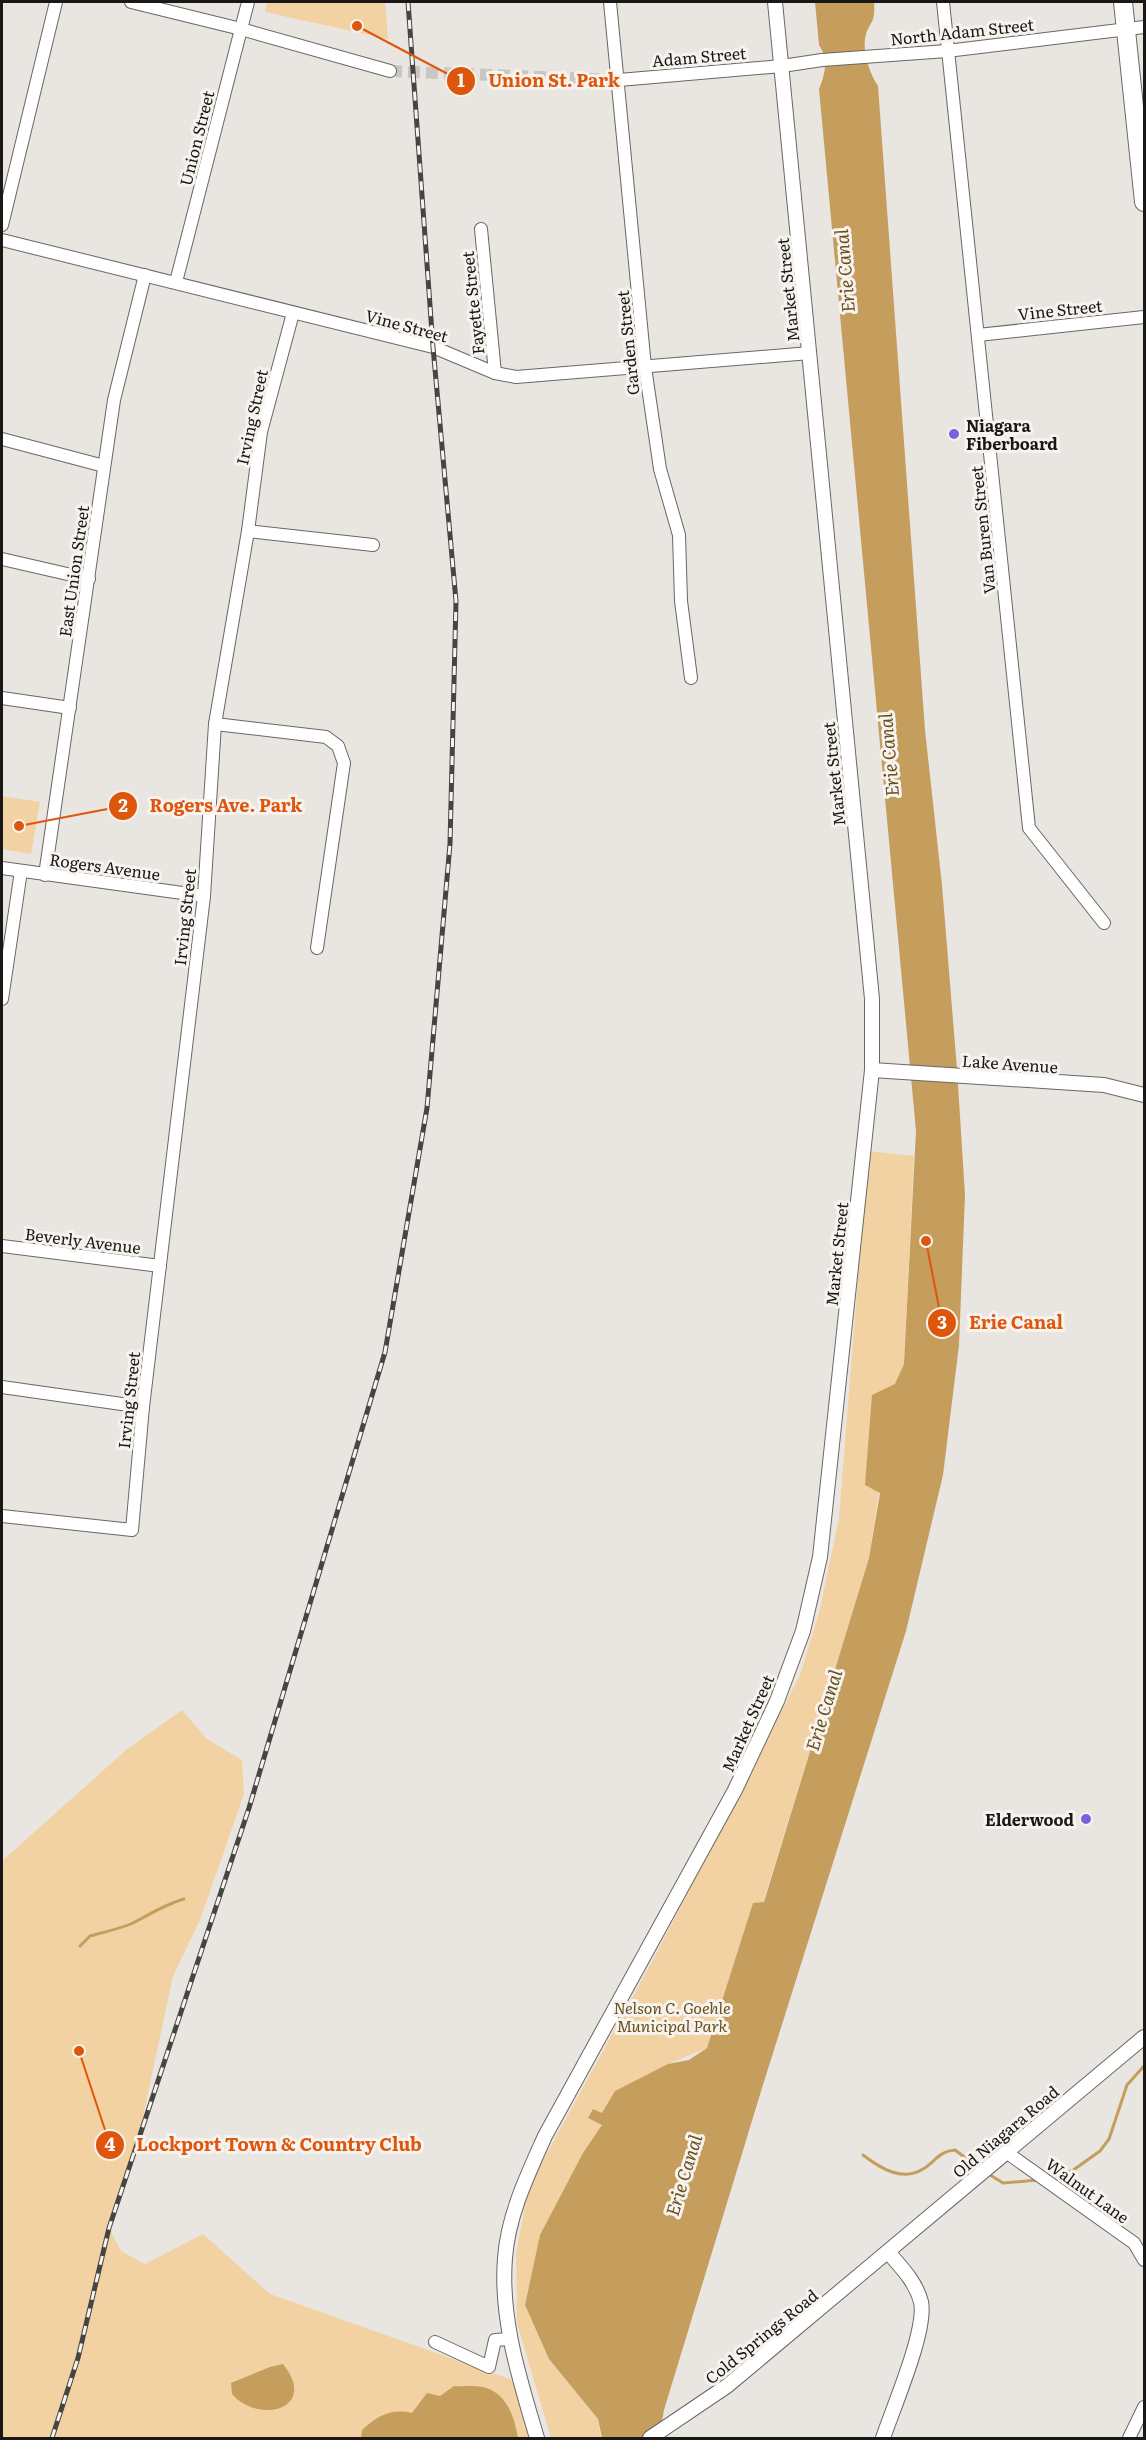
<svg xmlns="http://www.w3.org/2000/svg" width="1146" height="2440" viewBox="0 0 1146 2440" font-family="Literata,serif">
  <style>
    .green { fill: #f2d2a2 }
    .water { fill: #c59d5d }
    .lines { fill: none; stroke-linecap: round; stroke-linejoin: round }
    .stream { stroke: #c59d5d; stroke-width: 3 }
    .minor-tunnel { stroke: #cac7c3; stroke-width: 12; stroke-dasharray: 12 6; stroke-linecap: butt }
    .minor-casing { stroke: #6a6763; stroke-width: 14 }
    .tertiary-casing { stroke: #6a6763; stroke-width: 16 }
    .primary-casing { stroke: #6a6763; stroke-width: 20 }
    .minor { stroke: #fff; stroke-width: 12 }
    .tertiary { stroke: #fff; stroke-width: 14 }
    .primary { stroke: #fff; stroke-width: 18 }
    .rail-casing { stroke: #464542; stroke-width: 5 }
    .rail { stroke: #f7f3ee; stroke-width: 3; stroke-dasharray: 9; stroke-linecap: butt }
    .poi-dot { fill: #7862dd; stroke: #f7f3ee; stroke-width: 2 }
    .labels { text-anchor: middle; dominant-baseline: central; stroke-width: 6; stroke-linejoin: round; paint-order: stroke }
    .street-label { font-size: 16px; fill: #191816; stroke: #f7f3ee }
    .poi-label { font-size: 16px; font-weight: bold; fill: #191816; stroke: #f7f3ee; text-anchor: start }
    .park-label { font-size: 16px; font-style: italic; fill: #6b4f1e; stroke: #f7f3ee }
    .water-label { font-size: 18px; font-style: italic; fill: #6a4e1d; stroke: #f7f3ee }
    .leader { fill: none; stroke: #de560c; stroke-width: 2 }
    .callout-dot { fill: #de560c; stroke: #f7f3ee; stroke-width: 2 }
    .mark-label { font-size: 18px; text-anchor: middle; font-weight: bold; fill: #fff }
    .callout-label { font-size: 18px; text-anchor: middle; font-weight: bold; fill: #de560c; stroke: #f7f3ee; stroke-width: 6; stroke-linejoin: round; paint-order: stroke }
  </style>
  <rect width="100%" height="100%" fill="#e9e6e1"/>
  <g class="green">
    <path d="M267 2H385L388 39 265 12Z"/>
    <path d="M2 796 40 802 31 854 2 849Z"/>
    <path d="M868 1151 914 1156 904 1364 895 1384 869 1558 763 1903H753L707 2048 668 2064 602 2125 540 2236 525 2305 549 2359 598 2419 601 2438H551L517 2323 516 2253 529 2186 655 1956 800 1675 819 1613 839 1518Z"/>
    <path d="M182 1710 207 1739 242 1760 244 1794 200 1920 173 1976 141 2126 109 2228 121 2251 145 2264 203 2234 270 2294 521 2383 534 2438H2V1861L126 1750Z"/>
  </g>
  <g class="water">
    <path d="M815 2H874C876 26 868 21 865 39 863 54 870 74 878 86L925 730 942 885 957 1069 965 1195 959 1345 943 1475 906 1631 762 2088 664 2410 659 2438H602L598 2419 549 2359 525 2305 540 2235 583 2153 602 2125 588 2118 593 2109 602 2113 615 2091 668 2064 689 2060 707 2048 753 1903 764 1902 869 1558 880 1493 865 1485 872 1395 895 1384 904 1364 916 1131 819 89C825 75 829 59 819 45Z"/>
    <path d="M283 2364C319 2409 259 2425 232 2394L231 2383 270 2367Z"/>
    <path d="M454 2386C463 2387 473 2385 483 2387 507 2393 514 2416 518 2438H361L362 2430C377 2416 391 2408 412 2413L427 2393 440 2396Z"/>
  </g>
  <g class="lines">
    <g class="stream">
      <path d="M80 1946 90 1936C101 1933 122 1928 133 1923 150 1914 166 1904 184 1899"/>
      <path d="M863 2155C880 2168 902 2182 923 2169 935 2162 939 2151 955 2150L979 2168"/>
      <path d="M987 2173 1003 2183 1038 2180"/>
      <path d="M1047 2178 1072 2171 1100 2151 1109 2139 1127 2085 1144 2066"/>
    </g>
    <path class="minor-tunnel" d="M390 71 619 80"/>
    <defs>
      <g id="minor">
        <path d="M131 2 241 29 390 71"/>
        <path d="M610 2 645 367 660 469 679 535 681 601 691 678"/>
        <path d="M943 2 1029 828 1104 923"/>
        <path d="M619 80 782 66 822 60 947 51 1144 27"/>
        <path d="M2 225 56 2"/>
        <path d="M481 229 495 373"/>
        <path d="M2 240 433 347 495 373 516 377 810 353"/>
        <path d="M176 282 248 2"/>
        <path d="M978 335 1144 317"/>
        <path d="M2 439 104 466"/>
        <path d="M248 531 373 545"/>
        <path d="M2 559 89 579"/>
        <path d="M2 698 70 708"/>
        <path d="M215 724 326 737 338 746 344 763 317 948"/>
        <path d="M2 868 204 896"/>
        <path d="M45 875 114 400 145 275"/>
        <path d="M2 999 21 871"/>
        <path d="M2 1246 160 1266"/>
        <path d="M2 1387 143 1407"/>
        <path d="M2 1516 132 1530 143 1407 204 896 215 724 248 531 261 432 293 313"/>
        <path d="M1006 2152 1134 2243 1144 2260"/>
        <path d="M435 2342 489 2367 495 2340 509 2339"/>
        <path d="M1129 2438 1144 2407"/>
      </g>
      <g id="tertiary">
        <path d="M872 1070 1104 1085 1144 1095"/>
        <path d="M537 2438C520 2380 500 2320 505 2258 508 2215 528 2174 545 2136L735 1790 777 1701 803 1631 820 1557 872 1070V999L775 2"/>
        <path d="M650 2438 727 2386 1144 2037"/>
        <path d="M883 2438C893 2408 927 2330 921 2302 916 2282 901 2267 888 2252"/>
      </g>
      <path id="primary" d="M1123 2 1144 202"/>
    </defs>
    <use href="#minor" class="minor-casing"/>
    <use href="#tertiary" class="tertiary-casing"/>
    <use href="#primary" class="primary-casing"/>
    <use href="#minor" class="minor"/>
    <use href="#tertiary" class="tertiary"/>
    <use href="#primary" class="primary"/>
    <defs>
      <path id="rail" d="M52 2438 78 2358 109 2228 249 1808 385 1352 427 1108 450 844 456 601 433 347 408 2"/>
    </defs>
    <use href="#rail" class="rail-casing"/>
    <use href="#rail" class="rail"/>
  </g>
  <g class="poi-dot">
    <circle cx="954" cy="434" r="6"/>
    <circle cx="1086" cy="1819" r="6"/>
  </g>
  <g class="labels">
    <g class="street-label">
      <text transform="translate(962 31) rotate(-6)">North Adam Street</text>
      <text transform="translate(699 56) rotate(-5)">Adam Street</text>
      <text transform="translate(196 138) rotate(-76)">Union Street</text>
      <text transform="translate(787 290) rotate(-96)">Market Street</text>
      <text transform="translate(472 303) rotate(-96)">Fayette Street</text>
      <text transform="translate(1060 309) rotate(-6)">Vine Street</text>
      <text transform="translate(407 325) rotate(15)">Vine Street</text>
      <text transform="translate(627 343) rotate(-96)">Garden Street</text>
      <text transform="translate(251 417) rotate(-78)">Irving Street</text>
      <text transform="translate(982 530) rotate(-96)">Van Buren Street</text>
      <text transform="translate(73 571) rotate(-82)">East Union Street</text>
      <text transform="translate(833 774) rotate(-96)">Market Street</text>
      <text transform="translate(105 866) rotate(8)">Rogers Avenue</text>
      <text transform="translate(184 917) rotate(-84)">Irving Street</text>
      <text transform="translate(1010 1063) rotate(4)">Lake Avenue</text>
      <text transform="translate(83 1240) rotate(7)">Beverly Avenue</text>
      <text transform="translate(836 1254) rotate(-84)">Market Street</text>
      <text transform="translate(128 1400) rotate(-84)">Irving Street</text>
      <text transform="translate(747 1723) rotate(-66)">Market Street</text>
      <text transform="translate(1005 2131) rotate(-40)">Old Niagara Road</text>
      <text transform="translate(1088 2190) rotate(36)">Walnut Lane</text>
      <text transform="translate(761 2336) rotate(-39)">Cold Springs Road</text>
    </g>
    <g class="poi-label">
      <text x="966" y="425">Niagara<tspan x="966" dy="18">Fiberboard</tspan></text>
      <text x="1074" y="1819" text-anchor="end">Elderwood</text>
    </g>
    <g class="park-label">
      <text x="672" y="2007">Nelson C. Goehle<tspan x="672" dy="18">Municipal Park</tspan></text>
    </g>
    <g class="water-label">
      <text transform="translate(844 271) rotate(-95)">Erie Canal</text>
      <text transform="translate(888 755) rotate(-95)">Erie Canal</text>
      <text transform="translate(823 1710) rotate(-73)">Erie Canal</text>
      <text transform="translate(683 2175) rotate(-73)">Erie Canal</text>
    </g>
  </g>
  <path class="leader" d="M357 26L461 81M19 826L123 806M926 1241L942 1323M79 2051L110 2145"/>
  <g class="callout-dot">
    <circle cx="357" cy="26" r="6"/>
    <circle cx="19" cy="826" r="6"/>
    <circle cx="926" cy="1241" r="6"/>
    <circle cx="79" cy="2051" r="6"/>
    <circle cx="461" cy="81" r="15"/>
    <circle cx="123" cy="806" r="15"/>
    <circle cx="942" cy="1323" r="15"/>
    <circle cx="110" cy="2145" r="15"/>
  </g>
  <g class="mark-label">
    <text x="461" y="87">1</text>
    <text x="123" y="812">2</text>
    <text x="942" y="1329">3</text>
    <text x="110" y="2151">4</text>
  </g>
  <g class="callout-label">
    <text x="554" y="87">Union St. Park</text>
    <text x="226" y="812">Rogers Ave. Park</text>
    <text x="1016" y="1329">Erie Canal</text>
    <text x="279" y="2151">Lockport Town &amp; Country Club</text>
  </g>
  <rect width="1146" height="2440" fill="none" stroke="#191816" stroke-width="6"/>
</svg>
